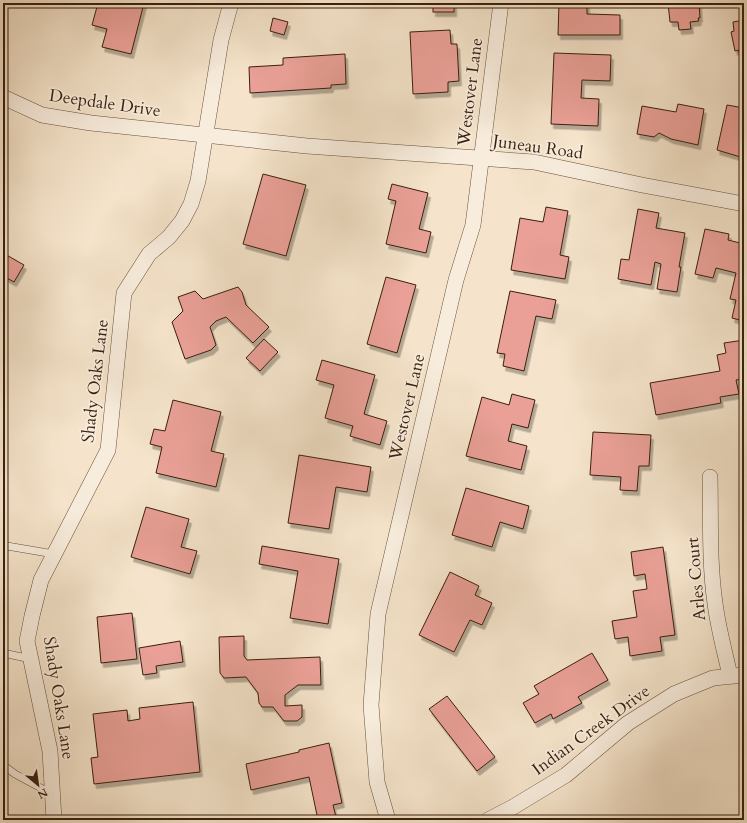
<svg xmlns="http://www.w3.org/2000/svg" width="747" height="823" viewBox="0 0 747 823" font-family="Cardo,serif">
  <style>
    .building { fill: #eaa097; stroke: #391f0d; filter: url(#shadow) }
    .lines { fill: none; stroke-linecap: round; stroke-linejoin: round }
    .service-casing { stroke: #68503c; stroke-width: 8 }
    .minor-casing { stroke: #68503c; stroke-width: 16 }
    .service { stroke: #f8eddd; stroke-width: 7 }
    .minor { stroke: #f8eddd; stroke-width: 15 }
    .labels { text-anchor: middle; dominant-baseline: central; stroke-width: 3.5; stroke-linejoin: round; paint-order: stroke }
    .street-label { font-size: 17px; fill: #391f0d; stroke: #f8eddd }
  </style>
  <defs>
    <filter id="shadow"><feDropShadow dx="2.5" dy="4.5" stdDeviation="0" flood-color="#0004"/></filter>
  </defs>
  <rect width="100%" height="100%" fill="#f5e4cb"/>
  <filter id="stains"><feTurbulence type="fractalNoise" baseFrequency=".005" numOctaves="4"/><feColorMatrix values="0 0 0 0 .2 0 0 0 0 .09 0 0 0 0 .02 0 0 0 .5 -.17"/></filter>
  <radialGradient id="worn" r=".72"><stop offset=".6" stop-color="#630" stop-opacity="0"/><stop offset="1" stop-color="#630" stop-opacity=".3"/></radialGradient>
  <g class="building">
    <path d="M98 3 110 4 111 3H144L131 54 102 47 107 29 92 25Z"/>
    <rect x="433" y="3" width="21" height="9"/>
    <path d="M559 3H587V14L620 15V35H558Z"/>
    <path d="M668 3H699L700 18H698L699 21 690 22 691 29 679 30 678 22H670Z"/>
    <path d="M273 18 288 22 284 35 270 31Z"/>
    <path d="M744 20V52L739 53V50L735 51 731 32 734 31 733 22Z"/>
    <path d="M450 30 451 44H457L459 81 448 82V92L413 94 410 32Z"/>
    <path d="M554 53 611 55 610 81 582 80 581 98 599 99 598 126 551 124Z"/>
    <path d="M345 54 346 84 331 85V88L250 93 249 67 283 65V58Z"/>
    <path d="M678 104 704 109 698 145 671 139 659 133 654 137 637 134 642 106 676 112Z"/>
    <path d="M727 105 744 108 742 119H744V158L717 150Z"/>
    <path d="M263 174 306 185 286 256 243 244Z"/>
    <path d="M392 184 428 193 419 229 431 232 426 253 386 244 396 201 388 199Z"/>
    <path d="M546 207 568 211 560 255 569 257 565 279 511 270 520 218 543 222Z"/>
    <path d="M638 209 659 213 656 228 685 233 679 267H681L677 292 657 289 661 264 655 262 651 285 618 279 621 259 629 260Z"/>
    <path d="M705 229 729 234 728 240 744 244V275L740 294 744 295V321L732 318 736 300 730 299 736 273 716 268 713 278 695 274Z"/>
    <path d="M3 253 24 265 14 282 3 276Z"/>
    <path d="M386 277 416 285 397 353 367 344Z"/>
    <path d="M238 287 242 292 246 305 269 327 253 343 226 317 216 321 210 327 216 345 211 350 185 359 172 322 183 311 178 297 195 291 203 299Z"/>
    <path d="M510 291 556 300 552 319 536 316 524 371 503 366 505 354 497 353Z"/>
    <path d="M264 339 278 352 260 371 246 358Z"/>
    <path d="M744 340V379L736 380 739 394 720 397 721 403 656 415 650 383 720 371 717 355 726 353 724 343Z"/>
    <path d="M322 360 375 375 364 414 387 421 380 445 350 436 353 426 325 418 334 385 316 380Z"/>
    <path d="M512 394 535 400 528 428 512 424 508 441 527 446 521 470 466 456 482 397 509 405Z"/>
    <path d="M173 400 221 412 211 451 224 454 216 487 156 473 162 447 150 444 154 429 165 431Z"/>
    <path d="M593 432 651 435 649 466H639L637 491 620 490 621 477 590 475Z"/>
    <path d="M299 455 371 467 367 492 336 487 329 529 288 523Z"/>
    <path d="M466 488 529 506 523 529 500 522 492 547 452 535Z"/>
    <path d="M146 507 189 519 181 547 197 551 190 574 131 557Z"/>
    <path d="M262 546 339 559 328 624 290 618 298 571 259 564Z"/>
    <path d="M663 547 675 635 660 637 662 651 630 656 628 637 615 639 612 621 637 617 633 591 647 589 645 574 634 576 631 552Z"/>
    <path d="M450 572 479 586 475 595 492 603 482 625 470 620 454 652 419 635Z"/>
    <path d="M132 613 137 659 101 663 97 617Z"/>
    <path d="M244 636V656L247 660 320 657 321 685H298L285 695V706L302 705V717L297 721H284L273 707H262L259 703 258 693 246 677 224 678 220 673 219 637Z"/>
    <path d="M180 641 183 662 156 666 157 673 143 675 139 648Z"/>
    <path d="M592 653 608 680 578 697 582 703 553 719 551 714 535 723 523 703 539 694 534 686Z"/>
    <path d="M447 696 495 757 477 771 429 709Z"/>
    <path d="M193 702 200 772 94 784 91 758 98 757 93 714 127 710 128 721 140 719 139 708Z"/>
    <path d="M329 743 342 803 333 805 336 817 318 820 309 777 251 790 246 764 299 752V750Z"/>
  </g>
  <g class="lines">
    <defs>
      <g id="service">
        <path d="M3 549 7 546 54 554"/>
        <path d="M3 653 31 659"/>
        <path d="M3 765 15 774 52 794"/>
      </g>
      <g id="minor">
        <path d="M3 97 42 115 91 123 307 146 534 162 642 185 744 204"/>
        <path d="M710 477C711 519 709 562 715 603 718 628 725 652 730 676"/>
        <path d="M54 820 50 751 27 641 32 616 41 580 108 450 124 293 149 254 169 237 182 221 191 204 198 181 221 40 231 3"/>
        <path d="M388 820 377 782 371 705 378 614 456 280 473 225 501 3"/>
        <path d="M488 820 513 807 566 775 628 723 674 694 713 678 744 675"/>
      </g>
    </defs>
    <use href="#service" class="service-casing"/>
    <use href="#minor" class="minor-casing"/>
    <use href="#service" class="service"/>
    <use href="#minor" class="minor"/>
  </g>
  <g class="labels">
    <g class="street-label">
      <text transform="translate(470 92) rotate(-83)">Westover Lane</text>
      <text transform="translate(105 103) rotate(8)">Deepdale Drive</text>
      <text transform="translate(538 147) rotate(8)">Juneau Road</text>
      <text transform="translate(95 381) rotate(-83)">Shady Oaks Lane</text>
      <text transform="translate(407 407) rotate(-77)">Westover Lane</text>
      <text transform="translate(696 579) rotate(-95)">Arles Court</text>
      <text transform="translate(59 698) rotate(81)">Shady Oaks Lane</text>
      <text transform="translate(591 730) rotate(-36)">Indian Creek Drive</text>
    </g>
  </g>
  <rect width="747" height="823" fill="none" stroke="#f5e4cb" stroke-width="16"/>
  <rect x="4" y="4" width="739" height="815" fill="none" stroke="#391f0d" stroke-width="2"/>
  <rect x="8" y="8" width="731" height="807" fill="none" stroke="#391f0d"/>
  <g transform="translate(38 785) rotate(151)" stroke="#f8eddd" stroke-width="3" paint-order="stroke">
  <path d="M0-3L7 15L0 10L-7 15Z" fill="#391f0d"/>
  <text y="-6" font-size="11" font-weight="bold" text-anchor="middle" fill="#391f0d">N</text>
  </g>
  <rect width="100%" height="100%" filter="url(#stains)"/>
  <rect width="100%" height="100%" fill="url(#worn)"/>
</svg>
